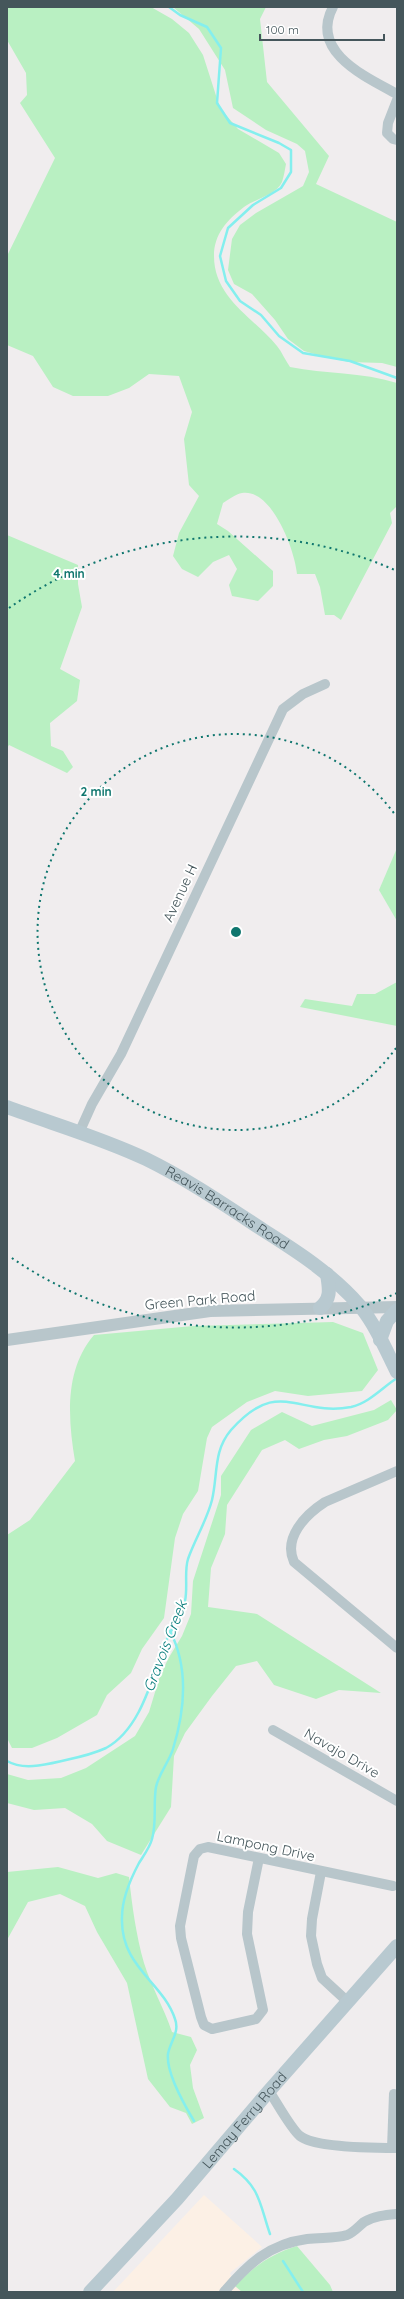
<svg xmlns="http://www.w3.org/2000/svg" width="404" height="2299" viewBox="0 0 404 2299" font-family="Quicksand,sans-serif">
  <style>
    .commercial { fill: #fcf0e5 }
    .green { fill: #b9f0c2 }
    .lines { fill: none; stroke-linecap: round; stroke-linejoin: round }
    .stream { stroke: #84efee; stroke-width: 2.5 }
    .minor { stroke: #b8c6cb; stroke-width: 10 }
    .tertiary { stroke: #b8c6cb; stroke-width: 12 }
    .secondary { stroke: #b8c9d0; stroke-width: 14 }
    .ring { fill: none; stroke: #0f766e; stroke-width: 2; stroke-dasharray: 2 4 }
    .labels { text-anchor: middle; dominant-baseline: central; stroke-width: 4; stroke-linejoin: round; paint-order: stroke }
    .street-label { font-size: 14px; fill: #45565b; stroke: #fff }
    .water-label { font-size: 15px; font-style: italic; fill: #097e7d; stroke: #fff }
    .centre { fill: #0f766e; stroke: #fff; stroke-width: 2 }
    .ring-label { font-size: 12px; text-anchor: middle; font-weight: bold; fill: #0f766e; stroke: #fff; stroke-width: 4; stroke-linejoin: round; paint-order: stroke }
  </style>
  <rect width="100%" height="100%" fill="#f0edee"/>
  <path class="commercial" d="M204 2195 262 2247 230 2273 235 2286 242 2292H113Z"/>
  <g class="green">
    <path d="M7 7H151L172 19 189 33 203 55 220 108 238 129 279 153 286 164C285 169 284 176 282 182 276 195 255 199 244 207 227 220 214 234 214 256 214 298 253 317 277 346 282 352 285 360 290 367 325 374 362 372 397 383V506L390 513 392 523 341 620 334 615H325L320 587 315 574H297C295 551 272 488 242 493 236 494 228 500 223 503L217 524 228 531 273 571V586L258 601 232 596 229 585 237 569 229 555 213 562 198 577 182 569 173 556 179 533 199 496 189 485 184 439 192 412 179 376 149 374 129 388 108 396H73L53 387 33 356 7 345V256L55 158 20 103 27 95 26 73 7 40Z"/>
    <path d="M173 7H266L260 19 267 82 329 156 316 184 397 222V367L382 363 349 362 325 357 304 351 288 339 275 320 252 294 234 284 228 270 232 239 240 225 256 213 303 186 309 172 305 151 297 144 266 130 233 108 225 70 199 29Z"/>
    <path d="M7 535 78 565V584L82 607 60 669 80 680 77 701 50 723 51 746 63 751 73 767 67 773 9 745 7 748Z"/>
    <path d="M397 848V921L379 890Z"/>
    <path d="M397 982V1026L300 1007 305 999 352 1006 357 994H375Z"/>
    <path d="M333 1322 363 1333 378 1370 362 1391 308 1396 275 1391 247 1402 212 1427 207 1438 198 1491 183 1514 175 1538 164 1618 142 1649 131 1673 107 1695 97 1715 57 1738 32 1748H12L7 1738V1535L30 1520 75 1461C68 1419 64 1370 94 1335L193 1326Z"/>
    <path d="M391 1400 397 1410 388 1420 347 1436 324 1440 299 1449 285 1440 262 1450 227 1505 225 1534 211 1568 208 1607 257 1614 381 1693 339 1690 316 1699 274 1685 257 1661 236 1666 212 1696 185 1733 174 1756 171 1807 141 1855 107 1841 92 1824 65 1808 34 1810 7 1803V1774L28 1780 61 1778 86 1768 135 1736 149 1712 159 1679 168 1659 182 1636 191 1614 193 1581 221 1495V1476L251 1430 282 1412 312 1426 374 1410Z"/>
    <path d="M58 1867 98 1878 116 1873 129 1877C132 1905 136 1935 144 1963 151 1986 164 2008 172 2032L191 2037 197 2050 190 2065 193 2088 204 2118 192 2124 186 2113 170 2107 148 2079 127 1983 97 1932 85 1906 60 1894 28 1902 7 1940V1872Z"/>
    <path d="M297 2246 330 2285 333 2292H242L235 2286C254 2266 271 2254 297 2246Z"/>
  </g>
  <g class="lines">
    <g class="stream">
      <path d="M169 7 180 15 207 27 221 48 217 103 230 123 279 143 291 150V172L281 188 253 205 228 228 220 256 226 281 240 301 261 315 279 336 303 353 350 361 397 378"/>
      <path d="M170 1631C189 1668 185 1710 173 1749 169 1762 159 1773 156 1787 153 1804 157 1822 152 1839 150 1847 144 1855 139 1863 131 1878 122 1899 122 1917 120 1967 163 1982 175 2019 180 2032 170 2042 168 2054 166 2072 185 2106 194 2121"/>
      <path d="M7 1761C24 1771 48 1764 66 1760 80 1757 93 1754 106 1748 141 1729 152 1678 165 1644 170 1630 182 1615 185 1601 188 1587 184 1572 188 1559 195 1539 207 1520 212 1500 218 1475 213 1451 231 1430 279 1376 297 1417 351 1407 369 1403 383 1387 397 1378"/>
      <path d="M234 2169C261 2188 260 2206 270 2234"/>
      <path d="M283 2261 303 2292"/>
    </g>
    <g class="minor">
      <path d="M333 7C309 52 366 77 397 94"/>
      <path d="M397 100 388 123 387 133 393 139 397 140"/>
      <path d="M79 1133 92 1104 121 1054 283 709 303 694 325 684"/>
      <path d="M397 1471 325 1502C305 1515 283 1538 294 1562L397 1648"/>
      <path d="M273 1730 397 1801"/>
      <path d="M259 1858 248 1912 247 1934 263 2010 256 2019 212 2029 204 2025 201 2017 181 1938 180 1926 194 1856 200 1849 208 1847 393 1886"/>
      <path d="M321 1872 312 1919 311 1936 317 1964 322 1978 348 2002"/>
      <path d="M269 2091C276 2101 291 2129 300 2136 315 2148 377 2148 397 2148"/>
      <path d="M392 2148 394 2094"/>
      <path d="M224 2292C248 2264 269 2244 307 2239 320 2237 334 2239 347 2235 353 2233 359 2226 364 2222 374 2216 386 2215 397 2214"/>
    </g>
    <path class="tertiary" d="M7 1340 210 1311 397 1307"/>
    <g class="secondary">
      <path id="s1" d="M7 1107C53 1124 102 1138 146 1159 187 1179 225 1205 263 1230 298 1252 332 1274 360 1306 376 1326 386 1350 397 1372"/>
      <path d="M320 1308C332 1298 329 1288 327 1274"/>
      <path d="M380 1340 387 1321 397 1310"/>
      <path id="s2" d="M90 2292 177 2199 269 2091 397 1946"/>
    </g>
  </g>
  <g class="ring">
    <path d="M396 1048A198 198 0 1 1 396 816"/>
    <path d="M397 1293A395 395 0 0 1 9 1256M9 608A395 395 0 0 1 397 571"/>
  </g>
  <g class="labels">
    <g class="street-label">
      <text transform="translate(180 893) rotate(-65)">Avenue H</text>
      <text stroke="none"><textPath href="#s1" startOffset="243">Reavis Barracks Road</textPath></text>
      <text transform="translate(200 1300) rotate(-5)">Green Park Road</text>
      <text transform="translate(342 1753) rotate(30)">Navajo Drive</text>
      <text transform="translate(266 1846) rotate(12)">Lampong Drive</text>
      <text stroke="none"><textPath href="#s2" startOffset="231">Lemay Ferry Road</textPath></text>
    </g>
    <g class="water-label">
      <text transform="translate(165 1646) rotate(-69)">Gravois Creek</text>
    </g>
  </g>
  <circle cx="236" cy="932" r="6" class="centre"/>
  <g class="ring-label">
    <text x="69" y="578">4 min</text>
    <text x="96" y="796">2 min</text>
  </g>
  <rect width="404" height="2299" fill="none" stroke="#45565b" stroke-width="16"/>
  <path d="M260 34v6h124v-6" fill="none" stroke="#45565b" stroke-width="2"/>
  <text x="266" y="34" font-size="12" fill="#45565b" stroke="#ffffff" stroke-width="3" paint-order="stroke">100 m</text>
</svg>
